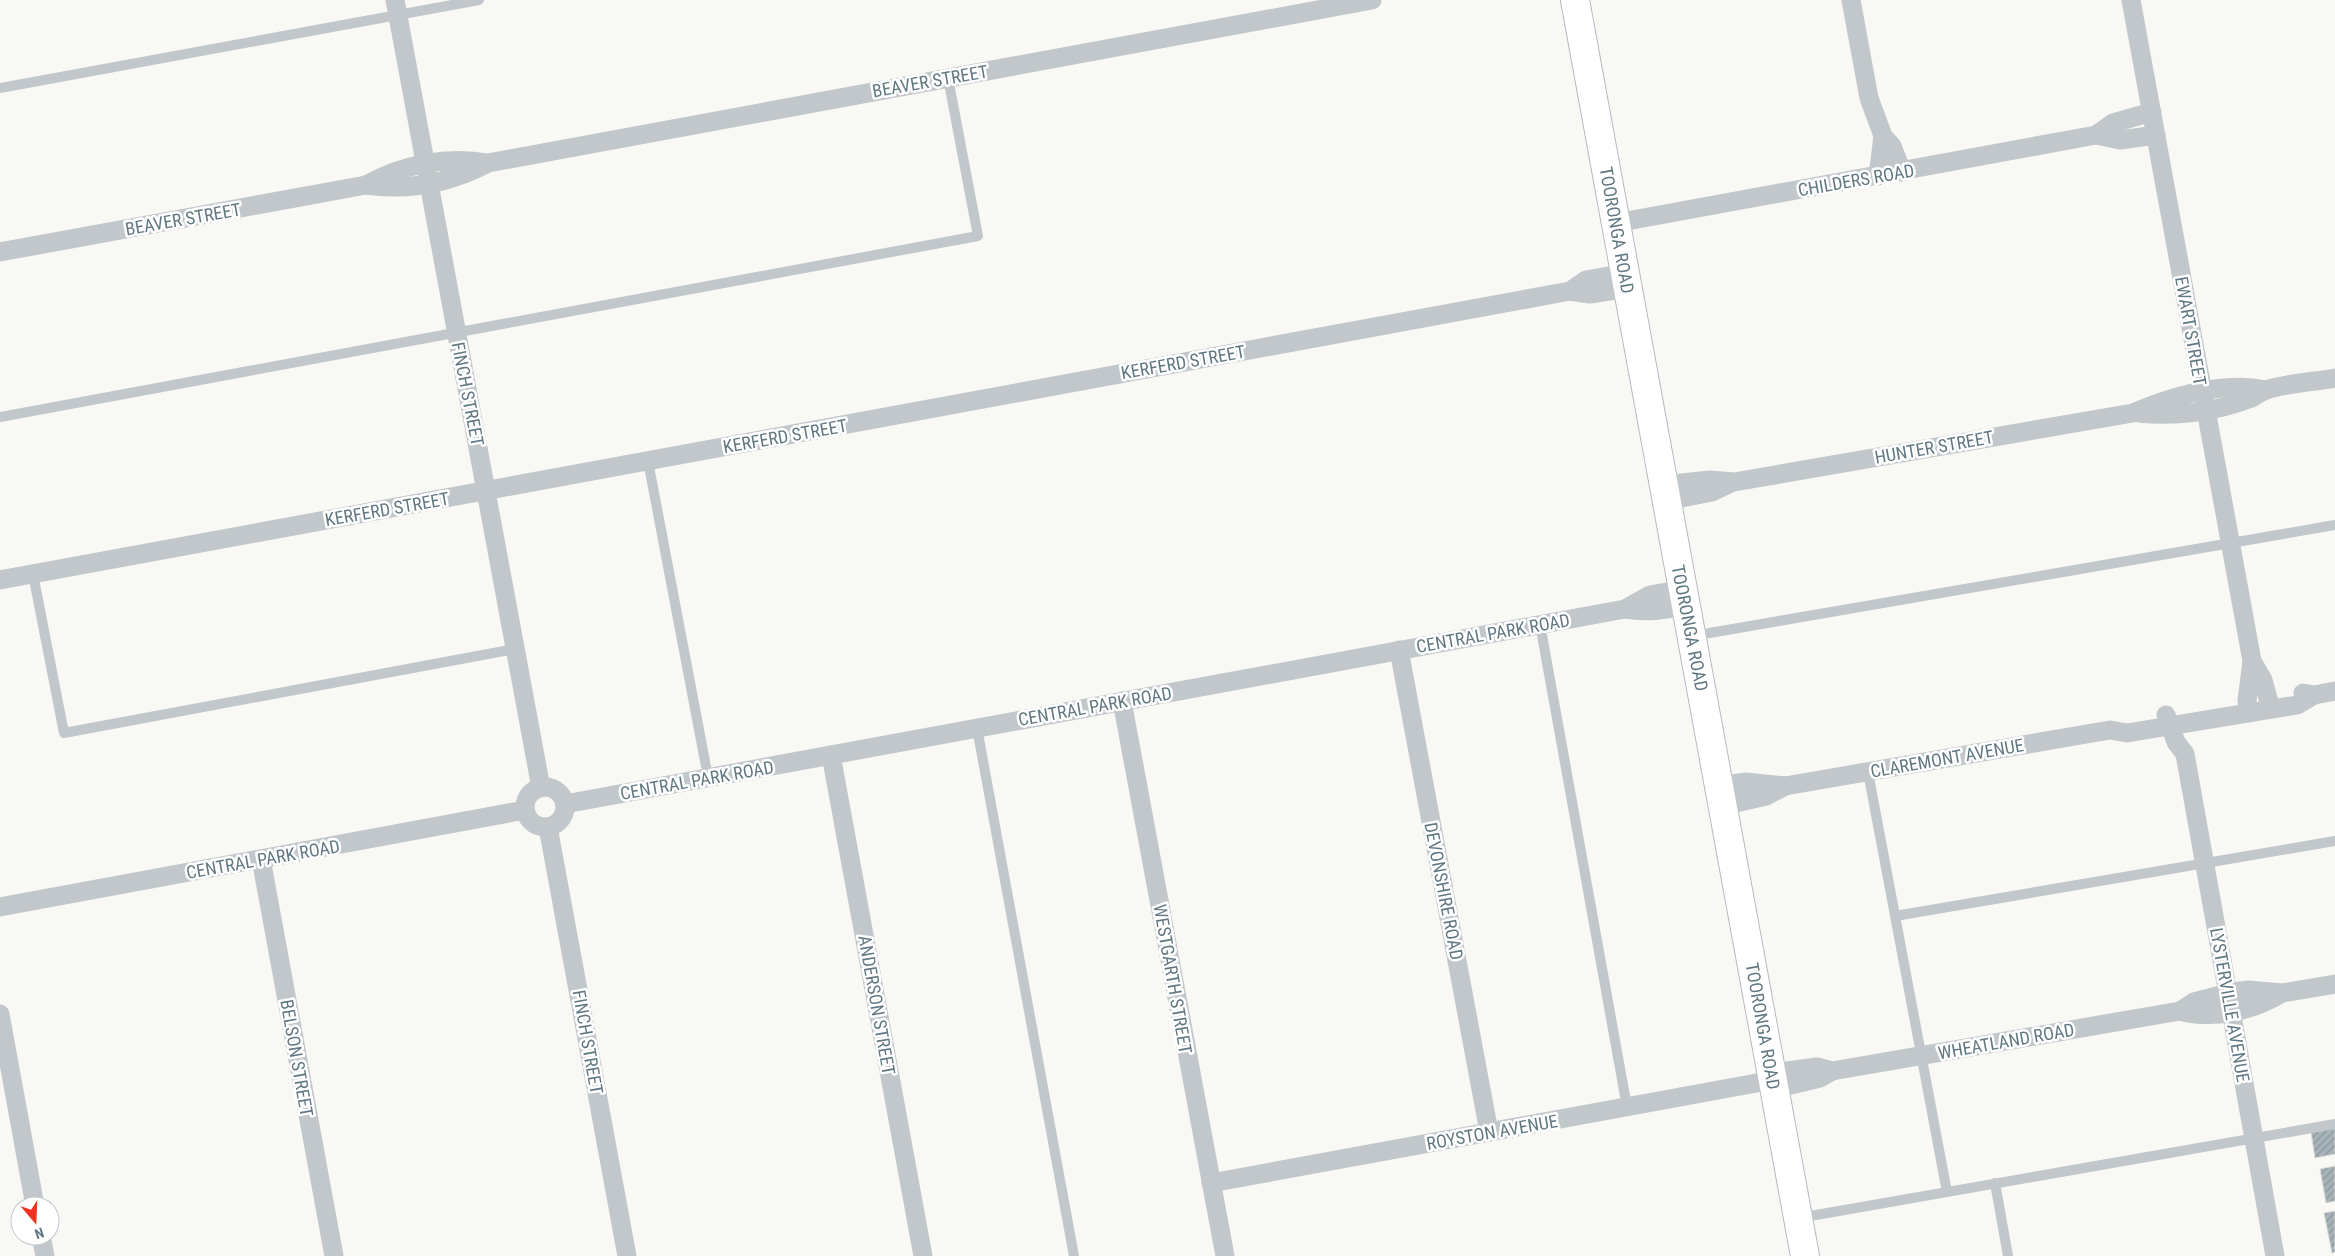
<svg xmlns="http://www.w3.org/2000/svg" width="2335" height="1256" viewBox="0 0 2335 1256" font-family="'Roboto Condensed',sans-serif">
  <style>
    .building { fill: url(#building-hatch); stroke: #dadad8 }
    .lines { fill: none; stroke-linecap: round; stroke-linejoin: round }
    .secondary-casing { stroke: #b3bbbf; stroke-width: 30 }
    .service { stroke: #c1c7ca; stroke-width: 10 }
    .minor { stroke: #c1c7ca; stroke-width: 19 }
    .secondary { stroke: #fff; stroke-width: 28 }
    .labels { text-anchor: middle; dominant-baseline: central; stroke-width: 5; stroke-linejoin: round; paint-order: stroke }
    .street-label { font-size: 18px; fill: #617882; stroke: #fff }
  </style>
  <defs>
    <pattern id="building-hatch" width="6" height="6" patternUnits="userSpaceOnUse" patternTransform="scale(1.25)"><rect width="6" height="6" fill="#a7b3b8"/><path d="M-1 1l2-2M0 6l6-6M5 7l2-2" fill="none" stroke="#8b969b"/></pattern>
  </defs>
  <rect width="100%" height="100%" fill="#f8f8f5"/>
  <g class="building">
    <path d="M2335 1128V1154L2315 1158 2311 1132Z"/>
    <path d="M2335 1166V1201L2326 1203 2320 1169Z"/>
    <path d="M2335 1211V1252L2332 1253 2324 1213Z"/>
  </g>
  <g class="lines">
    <defs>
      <path id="secondary" d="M1575 0 1805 1256"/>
    </defs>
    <use href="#secondary" class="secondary-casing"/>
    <g class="service">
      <path d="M0 88 479 0"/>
      <path d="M0 417 978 236 948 78"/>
      <path d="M648 461 708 777"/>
      <path d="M33 574 64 733 515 649"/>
      <path d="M1540 624 1627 1107"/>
      <path d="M1692 636 2335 525"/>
      <path d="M977 728 1074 1256"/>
      <path d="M1868 772 1947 1192"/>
      <path d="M1895 916 2335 841"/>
      <path d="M1995 1183 2008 1256"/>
      <path d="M1799 1218 2335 1124"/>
    </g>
    <g class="minor">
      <path d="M395 0 541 788"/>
      <path d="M1851 0 1869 98 1883 136 1892 146 1902 172"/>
      <path d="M2131 0 2252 661 2247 701 2249 713"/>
      <path d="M2096 135 2113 123 2152 112"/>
      <path d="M1878 176 1883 136"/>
      <path d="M366 185C403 164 447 156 488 163"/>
      <path d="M1616 223 2096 135 2120 140 2156 135"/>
      <path d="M0 252 366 185C409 191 450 183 488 163L1372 0"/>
      <path d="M1570 291 1586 280 1625 273"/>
      <path d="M2139 413C2175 417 2215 412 2249 399 2255 397 2260 392 2266 390 2286 383 2314 382 2335 378"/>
      <path d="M1663 485 1710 480 1734 482 2133 413C2173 396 2223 381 2266 390"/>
      <path d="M1666 501 1712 492 1731 483"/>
      <path d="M0 580 1570 291 1590 294 1628 288"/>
      <path d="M1625 609 1650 595 1683 589"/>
      <path d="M1399 650 1489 1132"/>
      <path d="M2252 661 2263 680 2271 709"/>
      <path d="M2303 693 2314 695 2335 691"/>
      <path d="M1122 701 1225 1256"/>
      <path d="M2166 715 2176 742 2185 754 2275 1256"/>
      <path d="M831 755 923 1256"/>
      <path d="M1719 786 1746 782 1785 786 2110 730 2127 733 2297 705 2314 695"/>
      <circle cx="545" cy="807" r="20"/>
      <path d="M565 804 1625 609C1646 613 1664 610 1686 606"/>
      <path d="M1723 806 1766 796 1785 786"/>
      <path d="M548 827 627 1256"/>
      <path d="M261 859 334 1256"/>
      <path d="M0 907 525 810"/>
      <path d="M2180 1011C2214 1020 2252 1011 2282 993"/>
      <path d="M0 1014 35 1206"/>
      <path d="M1772 1073 1817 1067 1832 1071"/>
      <path d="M1775 1089 1820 1078 1832 1071 2180 1011 2194 1002 2228 993 2248 990 2282 993 2335 984"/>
      <path d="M1211 1183 1773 1080"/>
      <path d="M41 1236 45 1256"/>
    </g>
    <use href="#secondary" class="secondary"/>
  </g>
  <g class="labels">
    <g class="street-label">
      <text transform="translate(930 81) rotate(-10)">BEAVER STREET</text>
      <text transform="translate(1856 180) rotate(-10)">CHILDERS ROAD</text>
      <text transform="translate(183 219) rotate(-10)">BEAVER STREET</text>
      <text transform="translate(1617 230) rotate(80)">TOORONGA ROAD</text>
      <text transform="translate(2191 331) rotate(80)">EWART STREET</text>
      <text transform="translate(1183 362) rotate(-10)">KERFERD STREET</text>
      <text transform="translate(468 394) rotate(79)">FINCH STREET</text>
      <text transform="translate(785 436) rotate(-10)">KERFERD STREET</text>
      <text transform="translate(1934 447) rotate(-10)">HUNTER STREET</text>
      <text transform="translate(387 509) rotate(-10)">KERFERD STREET</text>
      <text transform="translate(1690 628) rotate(79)">TOORONGA ROAD</text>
      <text transform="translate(1493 633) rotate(-10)">CENTRAL PARK ROAD</text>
      <text transform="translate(1095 706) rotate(-10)">CENTRAL PARK ROAD</text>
      <text transform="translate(1947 758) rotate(-10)">CLAREMONT AVENUE</text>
      <text transform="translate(697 780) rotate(-10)">CENTRAL PARK ROAD</text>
      <text transform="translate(263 859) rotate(-10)">CENTRAL PARK ROAD</text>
      <text transform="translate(1444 891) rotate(79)">DEVONSHIRE ROAD</text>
      <text transform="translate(1173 979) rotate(80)">WESTGARTH STREET</text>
      <text transform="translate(877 1005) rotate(80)">ANDERSON STREET</text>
      <text transform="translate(2230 1005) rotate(80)">LYSTERVILLE AVENUE</text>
      <text transform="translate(1763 1026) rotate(80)">TOORONGA ROAD</text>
      <text transform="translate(2006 1041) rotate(-10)">WHEATLAND ROAD</text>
      <text transform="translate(588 1042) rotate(80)">FINCH STREET</text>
      <text transform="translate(297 1058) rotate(80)">BELSON STREET</text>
      <text transform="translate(1492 1132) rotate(-10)">ROYSTON AVENUE</text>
    </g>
  </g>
  <g transform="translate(35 1221) rotate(161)"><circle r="24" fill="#ffffff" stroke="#c0c9cd"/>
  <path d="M0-4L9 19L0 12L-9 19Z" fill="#ee3420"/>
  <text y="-8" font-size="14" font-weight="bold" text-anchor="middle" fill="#617882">N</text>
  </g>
</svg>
